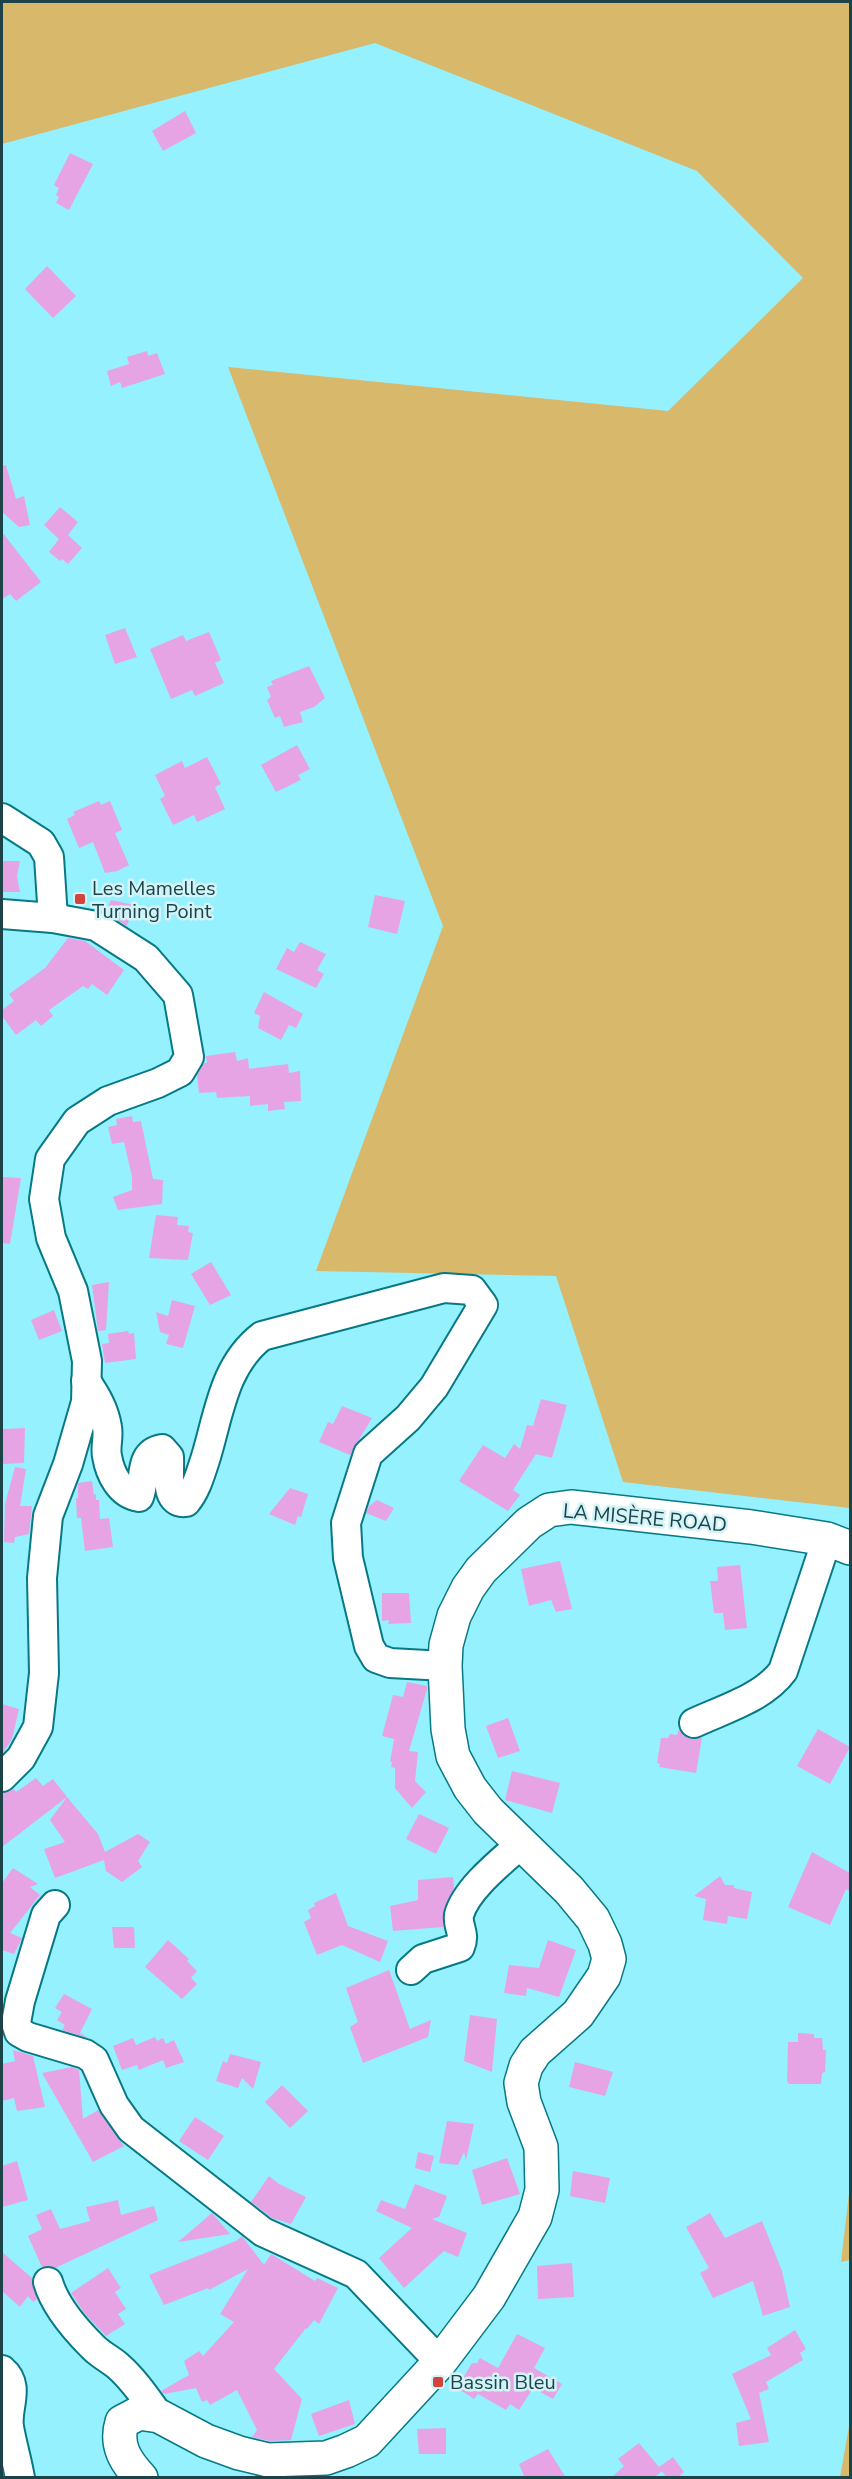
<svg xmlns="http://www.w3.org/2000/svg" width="852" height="2479" viewBox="0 0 852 2479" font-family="'Nunito Sans',sans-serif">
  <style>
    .green { fill: #d8b86a }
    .building { fill: #e6a4e5 }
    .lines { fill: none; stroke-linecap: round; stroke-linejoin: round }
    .minor-casing { stroke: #067985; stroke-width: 32 }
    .major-casing { stroke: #067985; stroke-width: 36 }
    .minor { stroke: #fff; stroke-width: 28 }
    .major { stroke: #fff; stroke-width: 33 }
    .poi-dot { fill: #d1433b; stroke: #d2f4f9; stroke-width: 2 }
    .labels { text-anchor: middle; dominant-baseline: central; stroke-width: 5; stroke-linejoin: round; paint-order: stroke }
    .poi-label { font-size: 20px; fill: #1c4348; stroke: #d2f4f9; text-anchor: start }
    .street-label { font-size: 20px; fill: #1c4348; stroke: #d2f4f9 }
  </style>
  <rect width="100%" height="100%" fill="#95f1fe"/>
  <g class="green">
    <path d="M2 2H850V1508L623 1482 556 1276 316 1271 443 926 228 367 668 411 803 278 697 171 375 43 2 144Z"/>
    <path d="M850 2185V2260L841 2262Z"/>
    <path d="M850 2421V2477H840Z"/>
  </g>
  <g class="building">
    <path d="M185 111 196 133 163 151 152 131Z"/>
    <path d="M70 153 93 164 69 210 56 203 59 197 56 195 59 188 54 185Z"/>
    <path d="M47 266 76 296 53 318 25 289Z"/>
    <path d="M147 351 148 356 157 353 165 374 122 388 120 382 111 386 107 371 129 364 127 357Z"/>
    <path d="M6 465 16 499 24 496 30 525 19 527 2 512V466Z"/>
    <path d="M60 507 78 522 68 535 82 548 68 564 62 559 60 561 49 552 59 539 44 525Z"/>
    <path d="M2 532 41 582 16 601 10 594 2 599Z"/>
    <path d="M125 628 137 657 115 664 105 635Z"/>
    <path d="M209 632 221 660 215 663 224 683 195 696 192 690 171 699 150 649 183 635 186 641Z"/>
    <path d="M309 666 325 698 314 707 300 712 303 722 284 727 280 716 275 718 267 700 271 697 267 687 273 685 271 681Z"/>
    <path d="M297 745 310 769 298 775 301 780 276 792 261 765Z"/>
    <path d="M207 757 221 784 215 787 225 809 197 822 194 815 173 825 160 799 165 796 155 775 182 761 185 768Z"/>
    <path d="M99 801 101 805 110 801 122 830 115 833 129 865 117 871 105 873 93 842 79 848 67 819 75 815 73 812Z"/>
    <path d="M2 861H20L17 876 20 892H2Z"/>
    <path d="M375 895 405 901 397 934 368 927Z"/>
    <path d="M111 900 134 905 127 926 106 913Z"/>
    <path d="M68 938 85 941 124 970 107 995 92 984 88 989 83 986 49 1010 53 1016 41 1026 36 1020 16 1035 2 1016V1010L14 1001 9 994 45 968Z"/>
    <path d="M300 942 326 954 317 970 324 974 316 988 276 969 287 948 294 952Z"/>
    <path d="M264 992 303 1014 296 1028 289 1025 281 1040 258 1028 260 1016 254 1013Z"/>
    <path d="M235 1052 237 1061 248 1058 249 1069 288 1064 289 1073 300 1071 301 1101 284 1102 285 1109 268 1111V1104L250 1106V1096L217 1098 216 1092 199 1093 197 1075 204 1063H207L206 1056Z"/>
    <path d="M132 1116 133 1122 141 1121 153 1179 163 1180 162 1204 118 1210 113 1197 132 1190V1177L124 1142 112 1144 108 1127 117 1125 116 1119Z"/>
    <path d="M2 1177 21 1178 10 1244 2 1243Z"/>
    <path d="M156 1215 178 1217 177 1225 189 1226 188 1232 193 1233 188 1260 149 1258Z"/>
    <path d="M211 1262 231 1295 210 1305 191 1274Z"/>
    <path d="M109 1282 106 1330 98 1331 92 1285Z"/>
    <path d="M172 1300 195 1306 183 1348 166 1344 169 1335 160 1332 156 1312 168 1316Z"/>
    <path d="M54 1310 62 1331 39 1340 31 1320Z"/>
    <path d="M128 1331 129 1334 134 1333 136 1359 105 1363 102 1344 109 1343 108 1334Z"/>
    <path d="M541 1399 567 1405 552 1458 536 1454 513 1490 520 1495 508 1511 459 1481 483 1445 505 1458 514 1444 520 1449 527 1425 533 1426Z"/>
    <path d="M342 1406 372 1418 350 1455 319 1442 328 1422 333 1424Z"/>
    <path d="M25 1428 24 1463 2 1464V1429Z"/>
    <path d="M15 1467 26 1469 20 1506H32L29 1534 15 1537 14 1543 4 1542 5 1504Z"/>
    <path d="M92 1481 94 1495 96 1494V1500H99L100 1519 109 1518 113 1547 85 1551 81 1518H77L76 1498H78V1483Z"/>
    <path d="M290 1488 308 1494 301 1517 298 1516 295 1525 269 1514Z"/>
    <path d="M377 1500 394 1508 386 1521 366 1513 369 1506Z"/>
    <path d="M560 1561 572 1609 556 1612 551 1600 529 1606 521 1569Z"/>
    <path d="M740 1565 747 1628 725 1630 723 1613H714L710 1581H718L717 1567Z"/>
    <path d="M382 1593H409L411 1623 388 1624 389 1620 382 1621Z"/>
    <path d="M407 1682 427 1686V1689L409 1751 418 1752 415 1781 426 1792 412 1808 395 1788V1768L391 1767 392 1762H390L394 1739 382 1736 393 1695 403 1697Z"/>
    <path d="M2 1704 19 1709 12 1739 2 1754Z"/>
    <path d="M508 1718 520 1751 498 1758 486 1726Z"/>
    <path d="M679 1729 684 1736 692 1739 702 1738 696 1773 659 1767 660 1764 657 1763 661 1738H668L670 1734 677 1735Z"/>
    <path d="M818 1729 850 1747 830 1784 797 1766Z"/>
    <path d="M512 1771 560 1783 552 1813 505 1800Z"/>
    <path d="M36 1778 43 1786 53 1779 67 1797 2 1847V1793L14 1789 16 1792Z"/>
    <path d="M67 1797 98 1834 105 1852 138 1834 150 1842 138 1861 142 1867 122 1882 106 1871 104 1860 55 1878 44 1849 65 1842 50 1820Z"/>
    <path d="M419 1814 449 1828 436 1854 406 1839Z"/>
    <path d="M812 1852 850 1873V1891L846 1889 830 1925 788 1907Z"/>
    <path d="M13 1868 38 1884 30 1887 40 1895 10 1933 22 1938 14 1954 2 1950V1883Z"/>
    <path d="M720 1876 725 1885H734V1888L752 1892 747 1919 728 1916 727 1924 703 1920 706 1899 694 1896Z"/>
    <path d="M453 1877 454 1888 444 1909 443 1927 393 1931 390 1906 418 1900V1880Z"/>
    <path d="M336 1893 348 1926 388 1941 380 1962 342 1945 317 1955 304 1922 311 1918 308 1910 315 1906 314 1903Z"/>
    <path d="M112 1927H134L135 1948H114Z"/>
    <path d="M168 1940 189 1959 187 1961 197 1971 191 1978 197 1984 182 1999 145 1967Z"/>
    <path d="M548 1940 576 1950 559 1997 527 1988 526 1996 504 1993 509 1965 539 1968Z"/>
    <path d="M389 1970 410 2029 431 2020 428 2037 363 2063 350 2027 358 2022 346 1988Z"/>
    <path d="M64 1994 92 2009 80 2033 88 2038 62 2030 65 2025 57 2020 62 2012 55 2008Z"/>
    <path d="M470 2015 497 2019 492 2072 464 2061Z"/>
    <path d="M798 2033 814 2034V2038H822L823 2050H826L825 2072 822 2073 821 2084H789L787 2081 788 2042H798Z"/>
    <path d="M155 2037 157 2041 163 2038 166 2044 174 2040 184 2062 166 2068 163 2060 139 2070 137 2065 122 2070 113 2046 133 2038 136 2045Z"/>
    <path d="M13 2050 33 2056 45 2107 17 2111 14 2098 2 2101V2064L15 2061Z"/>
    <path d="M230 2054 261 2062 253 2089 242 2078 238 2088 216 2081 223 2061 227 2063Z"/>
    <path d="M575 2062 613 2072 605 2096 569 2087Z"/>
    <path d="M72 2067 79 2070 83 2119 98 2110 124 2146 93 2162 42 2073Z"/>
    <path d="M282 2085 308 2111 290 2128 265 2102Z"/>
    <path d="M195 2117 224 2136 208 2160 179 2141Z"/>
    <path d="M447 2121 474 2124 466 2160 464 2152 458 2165 439 2163Z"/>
    <path d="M418 2152 434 2156 430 2172 415 2168Z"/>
    <path d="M507 2158 520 2194 482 2205 472 2170Z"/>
    <path d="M17 2161 28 2200 2 2207V2166Z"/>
    <path d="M573 2171 610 2178 605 2203 570 2196Z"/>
    <path d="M269 2176 279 2184 306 2197 291 2224 272 2218 251 2202Z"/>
    <path d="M415 2184 447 2196 439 2217 432 2219 467 2233 458 2257 444 2251 404 2288 379 2258 412 2228 376 2211 381 2200 405 2209Z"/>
    <path d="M118 2200 121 2215 154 2206 158 2220 55 2268 42 2267 28 2236 42 2229 36 2215 51 2209 60 2229 90 2221 86 2207Z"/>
    <path d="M212 2213 230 2234 178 2242Z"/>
    <path d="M710 2213 725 2238 762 2221 782 2271 790 2307 763 2316 753 2281 713 2298 700 2273 709 2268 686 2227Z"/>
    <path d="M242 2236 264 2265 271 2254 315 2281 317 2278 338 2288 319 2324 314 2320 307 2329 306 2328 274 2369 302 2399 291 2440 270 2441 252 2437 257 2430 237 2390 210 2405 207 2400 202 2402 196 2388 164 2394 161 2391 189 2375 184 2361 199 2351 203 2356 234 2322 220 2314 248 2269 209 2290 208 2288 164 2305 149 2275 236 2241Z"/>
    <path d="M2 2252 32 2278 37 2299 33 2302 28 2296 20 2307 2 2291Z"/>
    <path d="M572 2263 574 2297 538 2299 537 2266Z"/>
    <path d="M108 2268 121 2288 115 2292 126 2309 118 2314 125 2324 106 2336 85 2314 71 2293Z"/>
    <path d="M795 2330 806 2349 800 2353 803 2360 766 2382 769 2389 759 2393 769 2442 739 2446 736 2423 751 2419 732 2374 771 2355 767 2348Z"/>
    <path d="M517 2334 545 2348 534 2368 562 2384 553 2399 533 2388 519 2410 510 2404 506 2410 478 2394 474 2399 457 2388 472 2363H477L480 2358 498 2368Z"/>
    <path d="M349 2400 355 2424 319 2436 311 2414Z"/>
    <path d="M446 2428V2454H419L417 2429Z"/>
    <path d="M639 2443 659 2467 673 2457 684 2472 677 2478H667L662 2471 654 2478H611L624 2466 618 2459Z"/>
    <path d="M548 2449 566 2478H525L519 2464Z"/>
  </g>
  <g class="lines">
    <defs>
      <g id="minor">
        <path d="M2 818 41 843 49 857 53 918"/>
        <path d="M2 914 53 918 96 926 146 958 178 995 189 1057 180 1072 158 1083 108 1101 77 1121 50 1159 44 1199 51 1238 73 1291 87 1361 86 1402 68 1464 48 1516 42 1578 44 1673 38 1727 21 1758 2 1777"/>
        <path d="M86 1381C96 1396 104 1409 107 1427 109 1437 105 1447 107 1456 110 1474 120 1494 139 1497 146 1480 138 1453 162 1449L169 1457C170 1471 164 1505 186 1502 196 1490 200 1475 205 1460 219 1415 223 1366 262 1336L444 1288 472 1290 483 1305 434 1387 408 1418 368 1454 346 1523 348 1558 369 1646 376 1658 390 1663 445 1666"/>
        <path d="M694 1723C724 1709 763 1698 783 1671L827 1539"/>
        <path d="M55 1905 46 1915 20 2001 16 2023 19 2032 28 2037 85 2054 94 2060 114 2105 131 2129 263 2232 356 2274 440 2362"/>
        <path d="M411 1970 423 1959 460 1947C466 1933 457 1927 459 1915 466 1889 502 1861 521 1844"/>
        <path d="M48 2282C55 2306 74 2328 92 2346 99 2354 110 2359 118 2366 134 2380 146 2398 159 2416"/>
        <path d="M2 2370C21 2386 6 2407 9 2427 12 2444 17 2461 20 2478"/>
      </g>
      <path id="major" d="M141 2478C125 2461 115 2445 122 2422L139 2413 159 2416 206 2441 239 2453 268 2460 326 2458 346 2451 367 2441 440 2362 489 2297 535 2217 542 2190 541 2147 524 2102 521 2083 526 2066 535 2052 578 2014 604 1976 609 1959 605 1944 593 1919 569 1890 488 1811 470 1788 453 1756 448 1729 445 1666 446 1645 454 1616 468 1588 481 1570 529 1523 549 1510 571 1507 751 1527 827 1539 850 1548"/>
    </defs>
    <use href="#minor" class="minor-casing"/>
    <use href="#major" class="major-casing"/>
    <use href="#minor" class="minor"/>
    <use href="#major" class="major"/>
  </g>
  <g class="poi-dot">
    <rect x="74" y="893" width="12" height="12" rx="3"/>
    <rect x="432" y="2376" width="12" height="12" rx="3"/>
  </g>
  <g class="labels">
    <g class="poi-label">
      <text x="92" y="888">Les Mamelles<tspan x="92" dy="23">Turning Point</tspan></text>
      <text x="450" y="2382">Bassin Bleu</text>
    </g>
    <g class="street-label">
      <text transform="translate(645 1518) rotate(5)">LA MISÈRE ROAD</text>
    </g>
  </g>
  <rect width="852" height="2479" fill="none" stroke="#1c4348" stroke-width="6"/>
</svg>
